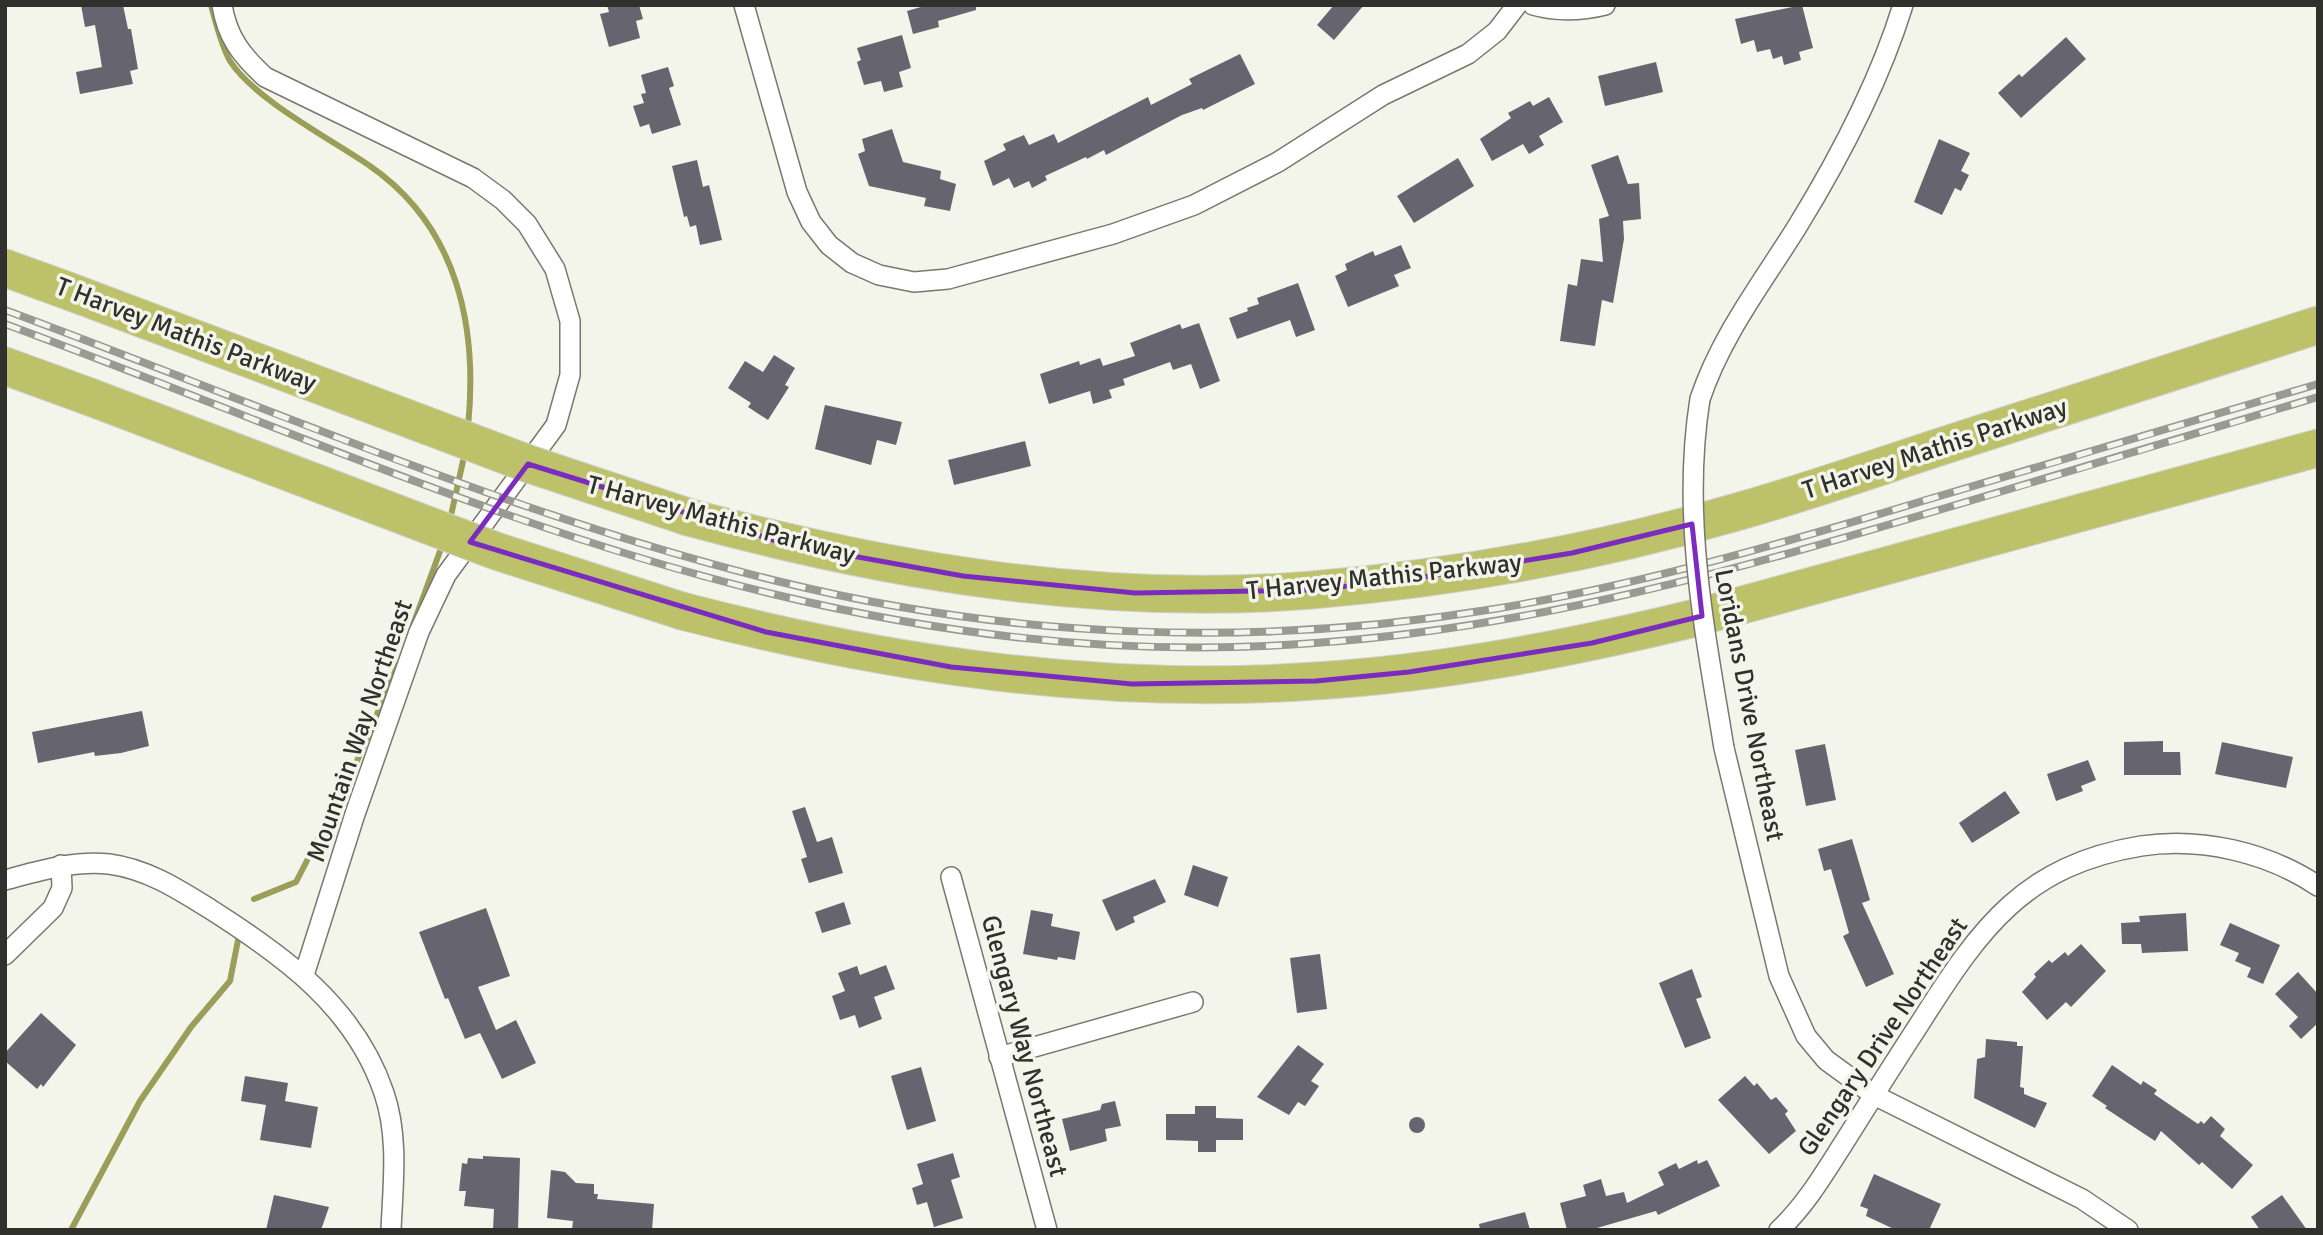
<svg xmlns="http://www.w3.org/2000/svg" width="2323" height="1235" viewBox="0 0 2323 1235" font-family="Signika,sans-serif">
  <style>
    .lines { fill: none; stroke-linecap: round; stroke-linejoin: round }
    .stream { stroke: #9a9e59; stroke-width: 6 }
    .building { fill: #66656f }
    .minor-casing { stroke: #77786e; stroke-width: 22 }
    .motorway-casing { stroke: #d1d1d1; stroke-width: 39 }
    .minor { stroke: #fff; stroke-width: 19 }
    .motorway { stroke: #bdc26a; stroke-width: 37 }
    .rail-casing { stroke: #999a92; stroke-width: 8 }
    .rail { stroke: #f4f5ea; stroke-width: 5; stroke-dasharray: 16; stroke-linecap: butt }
    .minor-bridge-casing { stroke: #77786e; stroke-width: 22; stroke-linecap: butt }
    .motorway-bridge-casing { stroke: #d1d1d1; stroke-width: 39; stroke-linecap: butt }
    .minor-bridge { stroke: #fff; stroke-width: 19 }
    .motorway-bridge { stroke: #bdc26a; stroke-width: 37 }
    .marked { fill: none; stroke: #7b2cbf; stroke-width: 5; stroke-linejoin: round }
    .labels { text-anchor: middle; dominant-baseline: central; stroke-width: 7; stroke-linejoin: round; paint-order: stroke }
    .street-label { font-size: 26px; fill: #30302c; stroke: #f4f5ea }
  </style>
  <rect width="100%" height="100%" fill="#f4f5ea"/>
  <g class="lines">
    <g class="stream">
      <path d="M211 5C216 23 221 45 230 61 255 100 331 139 370 166 458 227 478 327 468 427"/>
      <path d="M450 520 465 452"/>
      <path d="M413 625 443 543"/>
      <path d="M254 899 296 882 351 775 398 665"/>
      <path d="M71 1230 140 1101 191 1027 230 981 238 940"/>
    </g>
  </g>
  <g class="building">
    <path d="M81 5H123L128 29H131L138 69 130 71 133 84 80 94 76 72 102 67 95 25 85 27Z"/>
    <path d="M607 5H639L643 19 636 21 640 38 609 47 600 14 609 12Z"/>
    <path d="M928 5H976V10L938 21 939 27 913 34 907 11Z"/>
    <path d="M1334 5H1364L1334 40 1317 25Z"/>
    <path d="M1802 5 1813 48 1799 52 1801 60 1784 65 1782 56 1773 59 1770 49 1757 52 1754 40 1741 44 1735 19Z"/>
    <path d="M902 35 911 68 899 72 903 87 884 92 881 81 864 85 857 62 861 60 857 48Z"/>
    <path d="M2066 37 2086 59 2021 118 1998 93 2019 74 2022 77Z"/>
    <path d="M1240 54 1255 84 1203 110 1202 108 1182 115 1106 155 1104 150 1087 159 1086 157 1045 176 1047 180 1032 188 1029 181 1014 188 1009 178 993 186 984 161 1006 150 1003 144 1024 135 1029 145 1054 134 1058 143 1148 97 1151 105 1192 84 1189 79Z"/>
    <path d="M1656 62 1663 92 1605 106 1598 76Z"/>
    <path d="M668 67 674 86 669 88 681 125 652 134 649 124 640 127 633 106 644 103 641 94 646 93 641 75Z"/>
    <path d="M1549 97 1563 122 1539 136 1544 145 1529 154 1523 144 1492 161 1480 139 1511 118 1508 113 1530 101 1533 106Z"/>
    <path d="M892 129 903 162 941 171 940 179 956 184 950 211 924 206 926 198 869 186 858 154 865 151 862 139Z"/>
    <path d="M1939 139 1970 153 1961 171 1969 175 1961 191 1955 188 1942 215 1914 202Z"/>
    <path d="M1618 155 1628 184 1639 183 1641 219 1623 221 1624 239 1613 303 1602 300 1595 346 1560 341 1568 284 1577 286 1581 259 1603 262 1599 219 1609 216 1591 165Z"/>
    <path d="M1458 158 1474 186 1414 223 1397 196Z"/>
    <path d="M697 160 703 187 709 185 722 240 700 245 696 225 690 227 687 216 684 217 672 166Z"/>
    <path d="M1401 245 1411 268 1394 275 1399 286 1348 307 1335 276 1347 270 1345 264 1373 251 1375 256Z"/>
    <path d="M1298 283 1315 330 1296 337 1290 320 1237 339 1229 318 1248 311 1247 308 1259 304 1257 298Z"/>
    <path d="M1199 323 1220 381 1200 389 1191 364 1173 370 1170 362 1123 379 1125 385 1109 390 1112 398 1093 404 1090 391 1049 404 1040 374 1079 361 1080 365 1100 358 1103 366 1135 356 1130 343 1180 324 1182 329Z"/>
    <path d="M774 355 795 368 785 385 789 387 768 420 748 407 751 403 728 388 745 361 763 372Z"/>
    <path d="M825 405 902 422 896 445 877 440 871 465 815 449Z"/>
    <path d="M1025 441 1031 466 954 485 948 460Z"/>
    <path d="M142 711 149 746 121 753 95 756 94 752 38 763 32 732Z"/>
    <path d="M2163 741V752H2180L2181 775H2124V742Z"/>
    <path d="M2222 742 2293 757 2286 788 2215 774Z"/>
    <path d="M1825 744 1836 800 1806 806 1795 750Z"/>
    <path d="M2088 760 2096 780 2081 786 2083 791 2056 801 2047 774Z"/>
    <path d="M2005 791 2020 813 1972 843 1959 823Z"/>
    <path d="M805 807 817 842 832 837 843 873 809 883 801 859 807 857 792 811Z"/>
    <path d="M1852 839 1870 900 1862 903 1894 974 1866 987 1843 936 1849 933 1831 869 1824 871 1818 849Z"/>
    <path d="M1193 865 1228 877 1218 907 1184 895Z"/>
    <path d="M1155 879 1166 902 1133 917 1135 922 1116 931 1102 900Z"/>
    <path d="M844 902 851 924 822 933 815 912Z"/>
    <path d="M486 908 510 976 478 987 496 1030 516 1020 536 1063 502 1079 480 1033 465 1039 448 998 445 999 419 932Z"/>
    <path d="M1031 910 1053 914 1051 926 1080 932 1075 960 1058 957 1057 960 1023 954Z"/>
    <path d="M2186 913 2188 951 2142 953 2141 944H2122L2121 923 2140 922 2139 916Z"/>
    <path d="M2230 923 2280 945 2263 984 2247 977 2251 968 2235 961 2239 953 2220 945Z"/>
    <path d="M2081 944 2106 971 2071 1007 2066 1002 2047 1020 2022 992 2036 977 2034 974 2049 960 2052 963 2065 952 2068 956Z"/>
    <path d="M1320 954 1327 1009 1297 1013 1290 958Z"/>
    <path d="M886 965 895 989 874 997 882 1019 859 1028 855 1015 840 1020 832 996 845 991 838 973 857 966 860 975Z"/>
    <path d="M1692 969 1702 997 1696 999 1711 1038 1685 1048 1659 983Z"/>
    <path d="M2298 972 2318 994V1023L2301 1039 2289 1026 2298 1017 2275 994Z"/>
    <path d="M41 1013 76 1045 43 1087 41 1084 37 1089 5 1061V1053Z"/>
    <path d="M1986 1039 2017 1042V1046H2023L2020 1087 2024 1088V1094L2047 1103 2035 1128 1974 1098 1977 1059 1985 1057Z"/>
    <path d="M1298 1045 1324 1064 1311 1081 1319 1086 1305 1106 1298 1102 1289 1115 1257 1097Z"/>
    <path d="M2112 1065 2141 1085 2143 1081 2157 1090 2154 1094 2198 1124 2201 1121 2204 1124 2211 1116 2225 1129 2220 1136 2253 1165 2232 1189 2202 1162 2199 1165 2161 1131 2155 1141 2105 1108 2107 1106 2092 1096Z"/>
    <path d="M921 1067 936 1121 907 1130 891 1076Z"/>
    <path d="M245 1076 288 1083 285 1101 318 1107 311 1148 260 1140 266 1105 241 1101Z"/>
    <path d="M1745 1076 1754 1086 1757 1083 1771 1100 1776 1097 1788 1111 1785 1114 1796 1131 1769 1154 1718 1100Z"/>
    <path d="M1115 1101 1121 1126 1105 1129 1107 1141 1070 1151 1062 1119 1100 1110 1102 1104Z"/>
    <path d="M1195 1106H1216V1118L1243 1119V1140H1216V1152H1198V1141L1166 1140V1114H1195Z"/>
    <circle cx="1417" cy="1125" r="8"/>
    <path d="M953 1153 960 1177 951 1180 963 1218 934 1227 927 1202 917 1205 912 1188 923 1184 917 1164Z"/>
    <path d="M483 1156 520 1158 518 1230H493L494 1209 464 1206 466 1191H459L462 1163 467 1164 468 1158 483 1159Z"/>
    <path d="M1697 1160 1698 1164 1707 1160 1720 1186 1658 1215 1656 1211 1590 1230H1567L1560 1203 1586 1196 1583 1185 1601 1179 1606 1196 1624 1192 1627 1203 1664 1185 1658 1172 1676 1163 1679 1169Z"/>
    <path d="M551 1170 565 1172 576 1183 594 1184V1194H598L597 1199 654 1204 652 1230H572L573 1221 547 1218Z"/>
    <path d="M1874 1174 1941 1204 1929 1230H1896L1866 1216 1868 1209 1860 1206Z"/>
    <path d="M274 1195 329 1207 321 1230H266Z"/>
    <path d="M2282 1195 2307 1230H2260L2251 1217Z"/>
    <path d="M1525 1212 1530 1230H1480L1479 1224Z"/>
  </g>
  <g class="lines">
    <defs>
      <g id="minor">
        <path d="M222 5C227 37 242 56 265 77L473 178 503 200 527 224 555 269 570 321V375L556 425 446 575 419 632 355 814 304 975"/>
        <path d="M744 5 797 192 811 222 829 245 852 263 879 275 914 282 948 279 1113 234 1194 205 1278 162 1383 95 1468 54 1497 31 1517 5"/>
        <path d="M1533 5C1558 12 1581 11 1605 5"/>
        <path d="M1700 399C1721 336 1762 283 1797 227 1840 157 1879 83 1903 5"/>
        <path d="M1724 748 1779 976 1806 1036 1826 1060 1874 1095 2082 1199 2128 1230"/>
        <path d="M951 877 1047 1230"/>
        <path d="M5 880C39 871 74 860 109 864 147 869 178 889 210 909 284 956 355 1007 384 1093 399 1137 393 1184 391 1230"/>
        <path d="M5 955 53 908 62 888 61 865"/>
        <path d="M999 1057 1193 1002"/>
        <path d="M1779 1230C1806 1205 1825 1172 1845 1141 1870 1101 1896 1060 1922 1020 1981 927 2025 865 2141 846 2201 837 2267 852 2318 886"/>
      </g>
      <g id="motorway">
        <path d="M5 268 71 292"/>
        <path d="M5 366 90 397"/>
        <path d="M688 517C890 572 1102 607 1312 590 1455 578 1595 553 1733 513 1809 492 1883 465 1958 441 2078 402 2198 363 2318 325"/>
        <path d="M682 611C889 665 1101 696 1315 681 1443 673 1567 649 1691 619L2318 448"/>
      </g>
    </defs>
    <use href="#minor" class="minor-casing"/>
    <use href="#motorway" class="motorway-casing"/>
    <use href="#minor" class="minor"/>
    <use href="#motorway" class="motorway"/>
    <defs>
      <g id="rail">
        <path d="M5 310C260 404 513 516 777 581 1011 639 1256 648 1494 609 1640 585 1784 543 1926 500 2056 462 2187 423 2318 384"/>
        <path d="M5 324C261 418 512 532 777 595 952 637 1135 657 1315 643 1532 628 1740 569 1949 507 2072 471 2195 434 2318 397"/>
      </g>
    </defs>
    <use href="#rail" class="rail-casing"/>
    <use href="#rail" class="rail"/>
    <defs>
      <path id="minor-bridge" d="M1700 399C1681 517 1705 631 1724 748"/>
      <g id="motorway-bridge">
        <path d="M71 292 529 464 688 517"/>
        <path d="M90 397 496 551 682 611"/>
      </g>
    </defs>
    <use href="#minor-bridge" class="minor-bridge-casing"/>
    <use href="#motorway-bridge" class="motorway-bridge-casing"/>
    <use href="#minor-bridge" class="minor-bridge"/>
    <use href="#motorway-bridge" class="motorway-bridge"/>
  </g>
  <path class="marked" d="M528 464 786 544 963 576 1135 593 1309 590 1398 581 1572 553 1692 524 1702 616 1592 643 1409 672 1316 681 1132 684 951 667 766 632 470 542Z"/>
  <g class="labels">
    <g class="street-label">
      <text transform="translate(186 335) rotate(21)">T Harvey Mathis Parkway</text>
      <text transform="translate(1935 449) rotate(-18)">T Harvey Mathis Parkway</text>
      <text transform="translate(721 520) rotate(15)">T Harvey Mathis Parkway</text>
      <text transform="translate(1384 577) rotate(-6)">T Harvey Mathis Parkway</text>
      <text transform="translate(1749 705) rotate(79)">Loridans Drive Northeast</text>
      <text transform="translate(360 731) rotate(-71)">Mountain Way Northeast</text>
      <text transform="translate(1883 1037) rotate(-56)">Glengary Drive Northeast</text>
      <text transform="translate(1024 1046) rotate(75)">Glengary Way Northeast</text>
    </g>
  </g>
  <rect width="2323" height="1235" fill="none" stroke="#30302c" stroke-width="14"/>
</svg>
